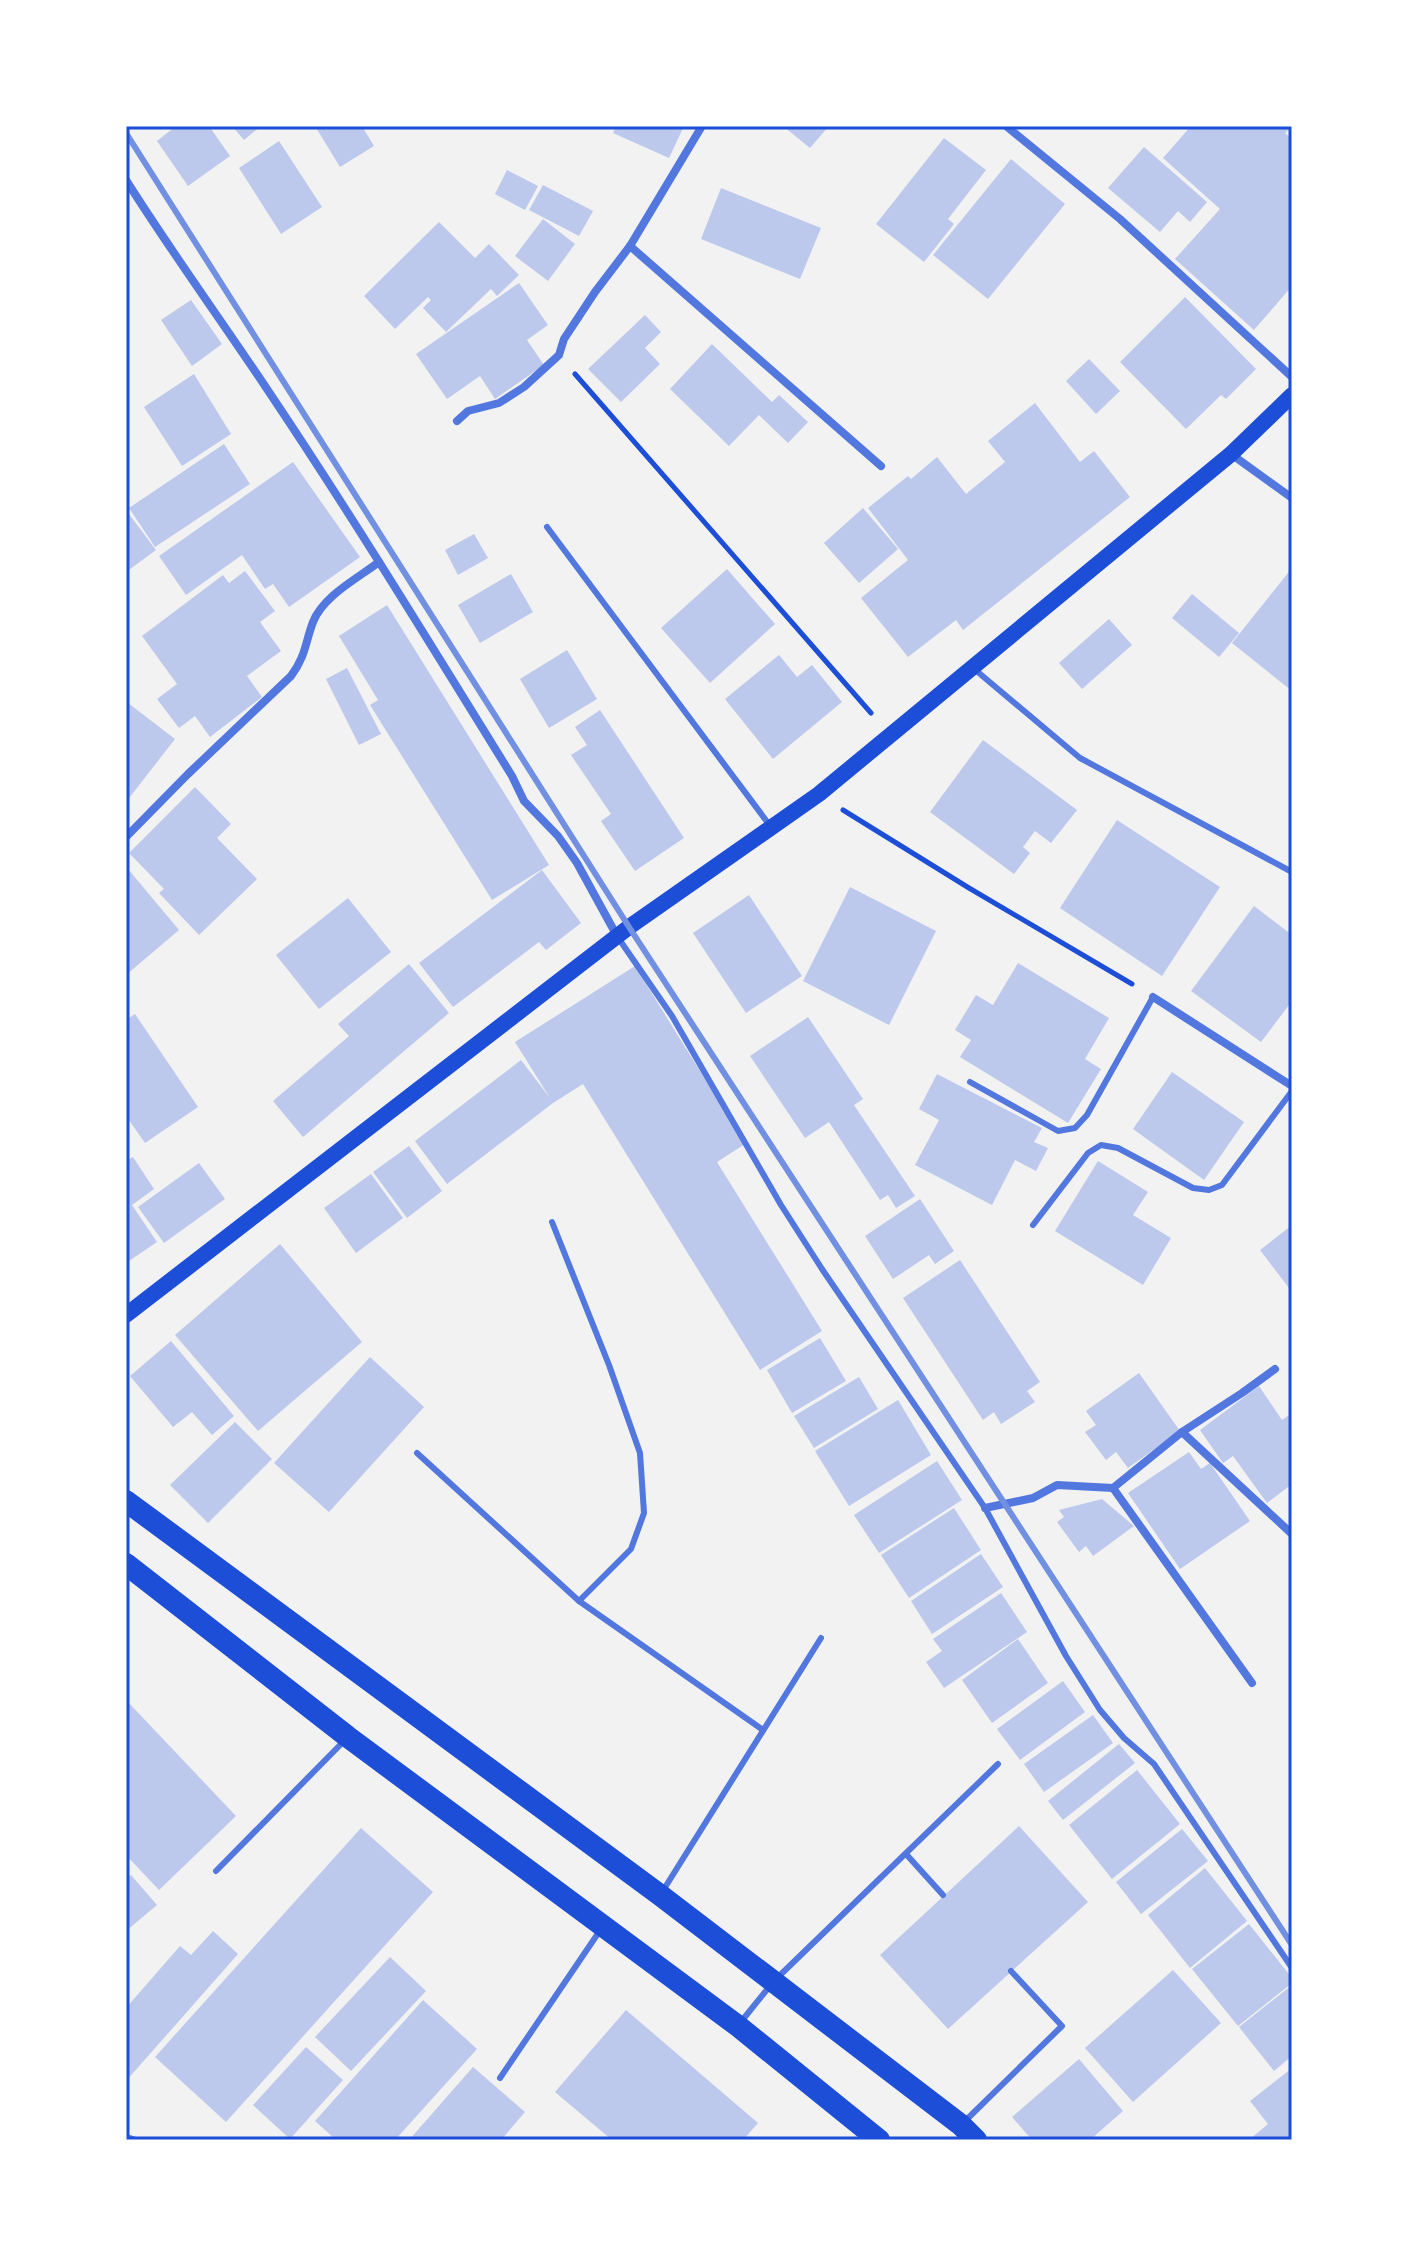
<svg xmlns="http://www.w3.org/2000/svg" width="1418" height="2266" viewBox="0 0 1418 2266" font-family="Signika,sans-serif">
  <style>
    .building { fill: #bdc9ec }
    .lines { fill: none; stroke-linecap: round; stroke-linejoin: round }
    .path { stroke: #1d4ed8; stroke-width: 5 }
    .service { stroke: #5277de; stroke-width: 6 }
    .minor { stroke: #5277de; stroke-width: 8 }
    .secondary { stroke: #1d4ed8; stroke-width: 16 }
    .trunk { stroke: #1d4ed8; stroke-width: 22 }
    .rail { stroke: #7290e2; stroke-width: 6 }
    .neatline { fill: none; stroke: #1d4ed8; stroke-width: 3 }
  </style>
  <rect width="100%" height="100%" fill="#f2f2f2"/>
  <g class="building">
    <path d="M176 126H209L230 156 188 186 157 141Z"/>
    <path d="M232 126H261L244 140Z"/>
    <path d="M315 126H362L374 146 340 167Z"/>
    <path d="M616 126H684L669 158 613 133Z"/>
    <path d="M783 126H829L810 148Z"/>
    <path d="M1191 126H1292L1285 133 1292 139V286L1254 330 1175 259 1220 209 1163 158Z"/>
    <path d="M944 138 986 170 948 219 954 224 924 262 876 224Z"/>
    <path d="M279 141 322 207 281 234 239 168Z"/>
    <path d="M1144 147 1207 202 1190 222 1178 211 1160 232 1108 188Z"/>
    <path d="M1011 159 1065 204 988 299 933 255Z"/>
    <path d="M507 170 538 186 525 210 495 194Z"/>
    <path d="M543 185 593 211 579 236 529 210Z"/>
    <path d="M721 188 821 228 800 279 701 239Z"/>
    <path d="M543 219 575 244 548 281 515 256Z"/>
    <path d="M439 222 475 258 489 244 519 275 497 296 491 289 446 332 423 308 431 300 428 297 395 329 364 296Z"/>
    <path d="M519 283 548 325 527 340 544 365 495 399 480 376 447 399 416 354Z"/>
    <path d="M1185 297 1256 369 1226 399 1221 395 1186 429 1120 362Z"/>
    <path d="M191 300 222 344 192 366 161 320Z"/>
    <path d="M645 315 661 332 645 348 660 364 621 402 588 369Z"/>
    <path d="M712 344 772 402 779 395 808 422 788 443 759 415 729 446 670 389Z"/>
    <path d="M1089 359 1120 391 1096 414 1066 381Z"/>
    <path d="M194 374 231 434 182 466 144 407Z"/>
    <path d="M1035 403 1080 462 1094 451 1130 497 963 630 956 620 908 657 861 598 908 560 868 508 908 476 911 479 937 457 966 494 1005 462 988 441Z"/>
    <path d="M224 444 250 484 155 547 129 508Z"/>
    <path d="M293 462 360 557 289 607 273 584 265 589 242 555 186 595 159 556Z"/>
    <path d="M863 508 898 549 859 583 824 543Z"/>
    <path d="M126 510 156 550 126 572Z"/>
    <path d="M474 534 488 558 458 575 445 550Z"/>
    <path d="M1292 568V691L1232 643Z"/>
    <path d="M727 569 775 624 710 683 661 628Z"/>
    <path d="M245 571 275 611 260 622 281 651 247 676 262 697 210 737 195 716 179 728 157 699 177 684 142 636 223 575 229 583Z"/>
    <path d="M511 574 533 612 480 643 458 605Z"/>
    <path d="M1192 594 1239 633 1219 657 1172 618Z"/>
    <path d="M387 605 549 865 492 900 370 705 378 700 339 636Z"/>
    <path d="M1109 619 1132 645 1082 689 1059 663Z"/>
    <path d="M567 650 597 699 549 728 520 679Z"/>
    <path d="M779 655 797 677 812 665 842 702 773 759 725 699Z"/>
    <path d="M347 668 381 734 359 745 326 679Z"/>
    <path d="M128 703 175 739 126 802V706Z"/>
    <path d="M600 710 684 838 635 871 601 821 611 814 571 755 587 745 575 727Z"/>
    <path d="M983 740 1077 810 1051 843 1035 831 1023 847 1030 853 1014 874 930 812Z"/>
    <path d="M195 787 231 824 217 838 257 879 199 935 159 893 164 889 129 853Z"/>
    <path d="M1117 820 1220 887 1162 976 1060 908Z"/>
    <path d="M128 869 179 930 126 975V871Z"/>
    <path d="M542 870 581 923 546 950 539 942 453 1007 419 963Z"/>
    <path d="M850 887 936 931 889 1025 803 981Z"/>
    <path d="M749 895 802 976 746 1013 693 933Z"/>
    <path d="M348 898 391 952 319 1009 276 955Z"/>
    <path d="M1254 906 1292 935V1001L1261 1042 1191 991Z"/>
    <path d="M1018 963 1109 1018 1085 1059 1101 1069 1068 1123 960 1057 971 1040 955 1030 976 995 993 1005Z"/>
    <path d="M409 964 449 1013 303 1137 273 1101 349 1036 338 1024Z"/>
    <path d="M635 966 745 1144 717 1162 822 1331 760 1370 583 1084 553 1103 447 1184 415 1141 521 1060 550 1098 515 1042Z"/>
    <path d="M135 1014 198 1107 145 1143 126 1116V1020Z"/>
    <path d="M808 1017 863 1099 854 1105 915 1196 896 1208 888 1195 880 1200 829 1122 805 1138 750 1056Z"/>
    <path d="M1172 1072 1244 1122 1204 1180 1133 1129Z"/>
    <path d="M937 1074 1042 1128 1034 1142 1048 1148 1036 1171 1015 1160 992 1205 915 1165 939 1120 919 1109Z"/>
    <path d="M409 1146 442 1191 407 1218 373 1172Z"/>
    <path d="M133 1157 154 1189 132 1205 157 1242 126 1263V1161Z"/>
    <path d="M1098 1161 1148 1192 1133 1215 1171 1238 1143 1285 1055 1231Z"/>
    <path d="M199 1163 225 1199 164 1243 138 1207Z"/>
    <path d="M371 1174 403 1218 356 1253 324 1208Z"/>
    <path d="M920 1199 954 1251 935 1264 929 1255 893 1279 865 1236Z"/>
    <path d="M1292 1225V1292L1260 1250Z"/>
    <path d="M280 1244 362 1342 258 1431 175 1335Z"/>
    <path d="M960 1260 1040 1382 1027 1391 1035 1402 1001 1424 994 1412 983 1420 903 1298Z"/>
    <path d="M820 1338 846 1381 792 1413 767 1370Z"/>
    <path d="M171 1341 234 1416 212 1435 192 1412 173 1427 130 1376Z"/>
    <path d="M370 1357 424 1407 329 1512 274 1463Z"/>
    <path d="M1139 1373 1180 1431 1128 1468 1116 1452 1106 1460 1085 1432 1096 1425 1086 1411Z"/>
    <path d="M859 1377 878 1409 814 1448 794 1416Z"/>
    <path d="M1259 1386 1282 1420 1292 1413V1484L1267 1503 1233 1456 1223 1463 1200 1430Z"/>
    <path d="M898 1400 931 1455 849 1506 815 1451Z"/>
    <path d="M235 1422 272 1459 208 1523 170 1485Z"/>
    <path d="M1189 1452 1201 1469 1210 1463 1250 1521 1180 1569 1128 1493Z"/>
    <path d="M937 1461 962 1500 879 1553 854 1515Z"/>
    <path d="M1102 1499 1134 1526 1093 1556 1086 1546 1079 1552 1057 1522 1064 1517 1059 1510Z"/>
    <path d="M954 1508 981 1550 909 1598 881 1555Z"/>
    <path d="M981 1554 1003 1587 932 1634 911 1601Z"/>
    <path d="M1001 1593 1027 1632 944 1688 926 1662 942 1651 933 1639Z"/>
    <path d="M1018 1639 1048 1683 992 1723 962 1680Z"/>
    <path d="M1063 1681 1085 1712 1020 1760 997 1729Z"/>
    <path d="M126 1700 236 1816 159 1890 126 1855Z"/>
    <path d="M1093 1715 1113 1743 1044 1792 1024 1764Z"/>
    <path d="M1119 1744 1135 1763 1063 1820 1048 1801Z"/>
    <path d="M1137 1770 1180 1824 1112 1879 1069 1825Z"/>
    <path d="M1019 1826 1088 1902 948 2029 880 1955Z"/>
    <path d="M361 1828 433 1892 226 2122 155 2057Z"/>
    <path d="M1182 1829 1208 1861 1141 1914 1116 1882Z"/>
    <path d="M1205 1868 1247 1921 1190 1968 1148 1915Z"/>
    <path d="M131 1875 157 1905 126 1931V1879Z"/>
    <path d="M1249 1924 1292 1978V1983L1238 2026 1192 1969Z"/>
    <path d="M213 1931 238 1954 126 2081V2008L180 1946 191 1955Z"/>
    <path d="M390 1957 426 1991 351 2071 315 2037Z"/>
    <path d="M1173 1970 1221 2023 1133 2102 1085 2048Z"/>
    <path d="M1292 1985V2056L1274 2071 1239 2027Z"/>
    <path d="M423 2000 477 2049 395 2140H336L315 2121Z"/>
    <path d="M626 2010 758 2123 743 2140H612L555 2092Z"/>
    <path d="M306 2047 343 2080 290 2139 253 2105Z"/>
    <path d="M1079 2059 1123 2111 1090 2140H1032L1012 2117Z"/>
    <path d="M473 2067 525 2112 501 2140H409Z"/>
    <path d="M1292 2068V2140H1249L1268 2124 1250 2101Z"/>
  </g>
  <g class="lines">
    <g class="path">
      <path d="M575 374 871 713"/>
      <path d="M843 810 969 888 1132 984"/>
    </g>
    <g class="service">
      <path d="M547 527 771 827"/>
      <path d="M973 668 1080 758 1292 872"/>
      <path d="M619 939 672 1016 781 1205 822 1269 985 1508 1066 1656 1100 1710 1124 1738 1154 1764 1292 1968"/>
      <path d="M970 1082 1058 1131 1075 1128 1087 1115 1153 997"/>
      <path d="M552 1222 609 1365 640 1453 644 1513 631 1549 579 1601"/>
      <path d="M1033 1225 1088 1153 1101 1145 1118 1148 1193 1188 1209 1190 1222 1185 1292 1091"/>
      <path d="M417 1453 579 1601 763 1730"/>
      <path d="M906 1854 943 1895"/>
      <path d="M216 1871 345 1740"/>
      <path d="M664 1889 821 1638"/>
      <path d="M740 2023 774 1981 998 1764"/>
      <path d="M500 2078 601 1929"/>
      <path d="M963 2123 1062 2026 1011 1971"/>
    </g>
    <g class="minor">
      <path d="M1006 126 1120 219 1292 377"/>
      <path d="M126 180C170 250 219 317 265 386 351 514 431 645 512 776L524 801 558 836 577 863 617 936"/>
      <path d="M630 246 881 466"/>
      <path d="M457 421 468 411 499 403 524 387 559 355 564 339 595 292 630 246 702 126"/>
      <path d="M1231 454 1292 498"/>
      <path d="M126 837 188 774 291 676C306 656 305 643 313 622 323 596 358 578 379 562"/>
      <path d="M1153 997 1292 1086"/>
      <path d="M1182 1432 1292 1534"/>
      <path d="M985 1508 1033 1498 1057 1485 1113 1488"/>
      <path d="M1252 1683 1113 1488 1182 1432 1242 1393 1275 1369"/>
      <path d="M126 2138 133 2140"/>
    </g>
    <path class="secondary" d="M126 1315 629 927 819 794 1231 454 1292 395"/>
    <g class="trunk">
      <path d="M126 1501 660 1895 961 2125 976 2140"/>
      <path d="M126 1564 348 1737 738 2026 879 2140"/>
    </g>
    <path class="rail" d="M126 133 629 927 1292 1945"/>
  </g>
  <rect width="1418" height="2266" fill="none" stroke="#ffffff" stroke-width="256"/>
  <rect x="128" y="128" width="1162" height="2010" class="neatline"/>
</svg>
